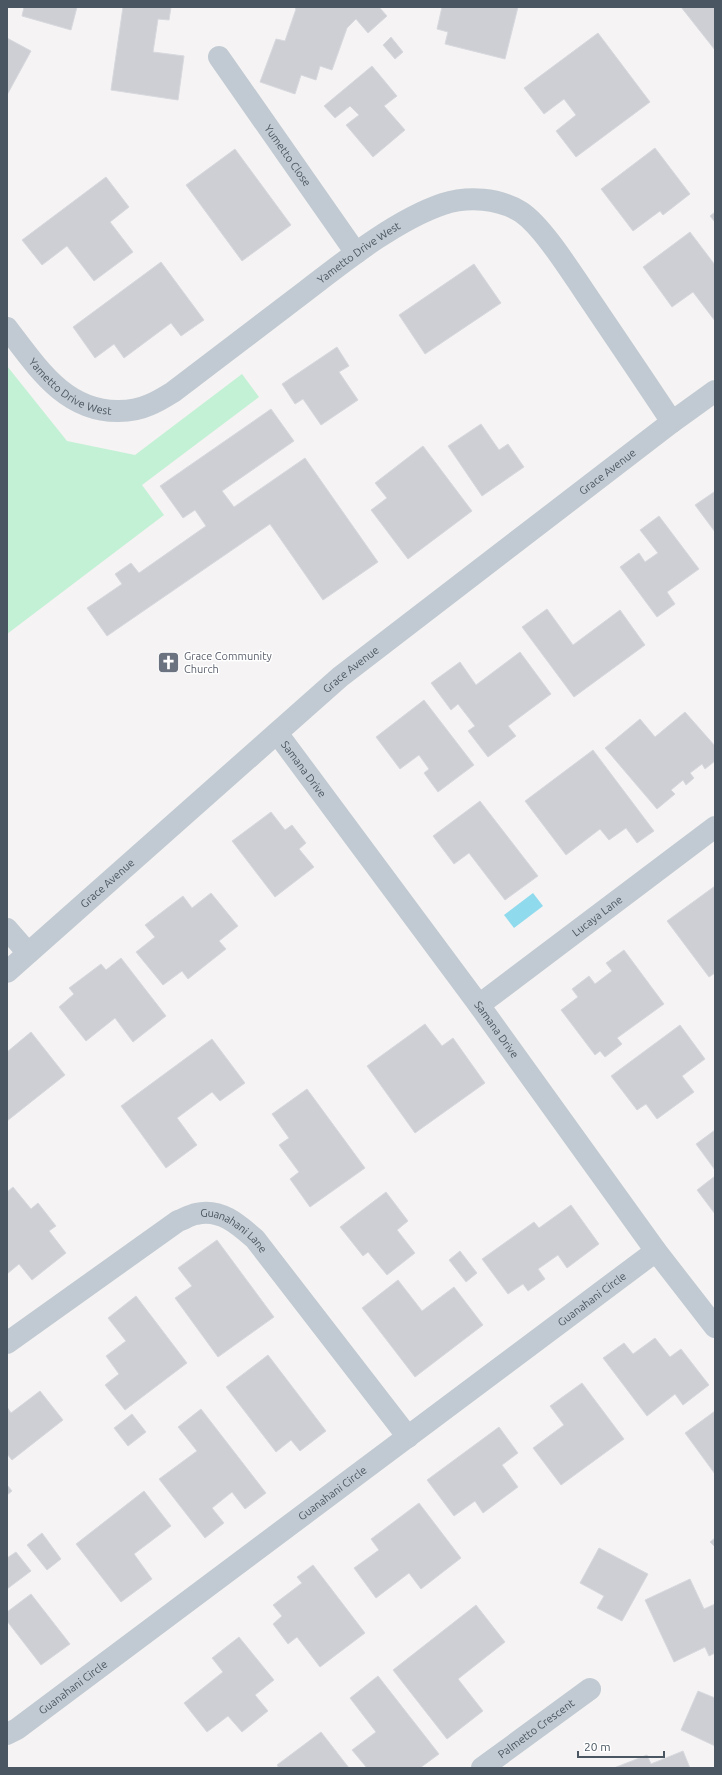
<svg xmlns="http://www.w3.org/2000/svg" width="722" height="1775" viewBox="0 0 722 1775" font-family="Ubuntu,sans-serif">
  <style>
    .green { fill: #c3f1d5 }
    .water { fill: #90daee }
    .building { fill: #cdcfd5; stroke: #d7d9de }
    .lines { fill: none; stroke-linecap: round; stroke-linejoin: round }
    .street { stroke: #c1cad2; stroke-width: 22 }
    .labels { text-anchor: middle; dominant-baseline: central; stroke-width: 3; stroke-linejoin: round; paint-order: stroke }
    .street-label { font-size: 11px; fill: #4a5661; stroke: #fff }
    .worship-label { font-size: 11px; fill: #5b616d; stroke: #fff; text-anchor: start }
  </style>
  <rect width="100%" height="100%" fill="#f5f3f3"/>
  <path class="green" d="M7 366 67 441 135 455 242 374 259 397 142 485 164 515 7 634Z"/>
  <path class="water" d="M533 893 543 906 514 928 504 915Z"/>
  <g class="building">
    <path d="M24 7H77L71 30 22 16Z"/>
    <path d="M123 7H171L169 20 158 19 153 52 184 56 178 100 111 90Z"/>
    <path d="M294 7H379L387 16 368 33 356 19 347 28 332 70 320 66 316 80 301 75 295 94 260 82 276 39 285 41 296 9Z"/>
    <path d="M442 7H518L505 59 445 44 448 32 437 29Z"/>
    <path d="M681 7H715V50Z"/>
    <path d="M598 33 650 102 576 157 556 131 576 115 564 99 544 114 524 88Z"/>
    <path d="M391 37 403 52 395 59 383 45Z"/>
    <path d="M7 38 31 51 7 95Z"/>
    <path d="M372 66 397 96 384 106 405 130 373 157 346 125 359 115 350 106 335 118 324 106Z"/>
    <path d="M655 148 690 194 663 215 660 211 633 231 601 189Z"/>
    <path d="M235 149 291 225 242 261 186 185Z"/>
    <path d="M106 177 129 207 110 222 133 252 94 281 67 246 42 265 22 240Z"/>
    <path d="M715 212V222L710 216Z"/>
    <path d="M690 232 715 265V321L693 292 672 307 643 267Z"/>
    <path d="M161 262 204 320 181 336 171 323 124 358 114 344 95 358 73 327Z"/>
    <path d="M474 264 501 303 425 354 399 315Z"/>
    <path d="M337 347 349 366 339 372 358 400 321 425 303 399 295 404 282 384Z"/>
    <path d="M271 409 294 441 222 491 234 507 305 458 378 562 323 600 270 524 107 636 87 608 122 584 115 574 131 563 139 573 206 526 195 510 183 518 160 486Z"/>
    <path d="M481 424 499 450 508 444 524 467 482 496 448 446Z"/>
    <path d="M423 446 472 511 408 559 371 510 387 498 375 483Z"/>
    <path d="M714 492H715V532L695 505Z"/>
    <path d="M659 516 699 569 667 592 675 604 657 617 620 567 639 553 645 562 658 553 640 530Z"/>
    <path d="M547 609 573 645 620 610 645 645 574 697 522 627Z"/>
    <path d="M520 652 551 694 508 726 516 736 488 757 468 731 475 726 458 704 451 710 431 683 460 662 476 685Z"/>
    <path d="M424 700 474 765 438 792 424 773 429 769 419 755 400 769 376 737Z"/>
    <path d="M685 712 715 746V761L705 769 702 764 690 773 694 778 686 785 683 780 671 790 675 794 657 809 605 748 640 719 655 737Z"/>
    <path d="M593 750 654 831 637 843 626 828 609 840 600 829 566 855 525 801Z"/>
    <path d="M480 801 538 876 505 900 469 853 454 864 433 836Z"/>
    <path d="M271 812 285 830 292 825 306 843 299 849 314 867 275 897 232 841Z"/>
    <path d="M715 886V973L709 977 667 921Z"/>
    <path d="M211 893 238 926 219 941 226 949 188 979 182 971 163 985 136 952 155 937 145 925 183 896 192 908Z"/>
    <path d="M624 950 664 1004 617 1038 622 1044 605 1057 600 1051 595 1055 561 1010 578 997 572 989 589 976 595 984 612 971 606 963Z"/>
    <path d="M121 958 166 1016 133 1042 115 1018 86 1041 59 1007 74 994 69 988 101 964 106 970Z"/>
    <path d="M425 1024 442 1046 453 1038 485 1083 415 1133 367 1066Z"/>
    <path d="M680 1025 705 1059 682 1076 694 1092 657 1119 646 1104 637 1110 611 1076Z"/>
    <path d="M31 1032 65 1075 7 1121V1052Z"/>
    <path d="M212 1039 245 1083 220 1101 212 1092 177 1118 197 1145 166 1168 121 1106Z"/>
    <path d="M307 1089 365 1168 310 1207 290 1179 299 1172 279 1145 289 1138 272 1114Z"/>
    <path d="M715 1130V1170L696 1144Z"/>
    <path d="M715 1176V1214L697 1190Z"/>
    <path d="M13 1187 31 1209 38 1203 56 1226 49 1231 66 1253 32 1280 19 1264 7 1274V1192Z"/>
    <path d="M386 1192 408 1221 397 1230 415 1253 387 1275 368 1252 363 1256 340 1227Z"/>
    <path d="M571 1205 599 1244 567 1268 558 1255 538 1269 545 1279 528 1291 523 1284 508 1294 482 1259 534 1222 539 1228Z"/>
    <path d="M217 1240 274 1317 218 1357 175 1298 192 1286 178 1268Z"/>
    <path d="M460 1251 477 1273 466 1282 449 1260Z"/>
    <path d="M398 1280 422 1311 454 1287 483 1325 415 1377 362 1308Z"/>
    <path d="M136 1296 187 1363 125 1410 105 1385 119 1374 106 1356 126 1341 108 1318Z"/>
    <path d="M655 1338 670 1357 681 1349 709 1385 683 1405 675 1394 647 1416 603 1358 624 1343 633 1354Z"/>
    <path d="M268 1355 326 1431 300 1451 291 1440 276 1452 226 1387Z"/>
    <path d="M582 1383 624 1439 561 1485 533 1448 564 1425 550 1406Z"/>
    <path d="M40 1391 63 1420 12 1460 7 1454V1407L11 1413Z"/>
    <path d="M201 1409 266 1493 245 1509 232 1492 212 1508 224 1523 205 1538 159 1479 197 1451 178 1427Z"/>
    <path d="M715 1411V1474L685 1433Z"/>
    <path d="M132 1414 146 1432 128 1446 114 1428Z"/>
    <path d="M499 1427 518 1453 502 1465 518 1487 483 1513 475 1501 454 1516 427 1480Z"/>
    <path d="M7 1485 12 1491 7 1495Z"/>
    <path d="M144 1491 171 1526 134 1554 152 1579 121 1602 76 1544Z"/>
    <path d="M419 1503 461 1558 421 1589 409 1573 376 1598 354 1568 379 1550 371 1539Z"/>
    <path d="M42 1533 61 1559 47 1570 27 1545Z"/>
    <path d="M715 1538V1547L710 1542Z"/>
    <path d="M599 1548 648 1574 622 1621 597 1608 604 1596 580 1583Z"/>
    <path d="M16 1552 31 1571 7 1589V1558Z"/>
    <path d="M313 1565 365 1633 320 1667 297 1637 288 1644 273 1624 282 1616 273 1605 302 1583 297 1577Z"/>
    <path d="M690 1579 704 1609 715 1604V1653L709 1656 705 1647 674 1662 645 1600Z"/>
    <path d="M31 1594 70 1644 41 1665 7 1621V1612Z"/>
    <path d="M476 1605 505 1642 458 1679 483 1711 447 1739 393 1670Z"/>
    <path d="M239 1637 274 1680 255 1695 268 1711 242 1732 228 1716 207 1732 184 1703 223 1672 212 1658Z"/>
    <path d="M378 1676 439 1754 420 1768H367L352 1750 376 1732 350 1698Z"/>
    <path d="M698 1691 715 1698V1746L681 1730Z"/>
    <path d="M321 1732 349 1768H279L277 1765Z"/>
    <path d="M683 1751 690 1768H614L647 1755 651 1764Z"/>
  </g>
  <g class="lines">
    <g class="street">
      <path id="s1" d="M219 57 356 253"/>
      <path id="s2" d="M7 328C37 367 65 412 119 411 129 411 140 409 149 405 157 402 165 397 173 392 218 358 262 324 307 290 346 260 396 220 443 204 468 196 499 198 521 212 542 226 569 269 584 291 613 334 643 378 672 422"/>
      <path id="s3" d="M277 733 479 1005 656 1251 715 1327"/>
      <path d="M7 929 28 953"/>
      <path id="s4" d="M7 972 340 677 672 422 715 391"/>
      <path id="s5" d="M479 1005 715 827"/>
      <path id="s6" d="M7 1343 178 1221C184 1219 190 1215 196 1214 220 1208 238 1224 255 1239L408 1437"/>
      <path id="s7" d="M7 1734 17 1729 656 1251"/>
      <path id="s8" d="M482 1768 590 1689"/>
    </g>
  </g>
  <defs>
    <symbol id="church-square" viewBox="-11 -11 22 22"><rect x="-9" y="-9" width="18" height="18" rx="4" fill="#6b7280" stroke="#fff"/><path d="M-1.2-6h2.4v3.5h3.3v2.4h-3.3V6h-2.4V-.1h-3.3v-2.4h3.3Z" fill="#fff"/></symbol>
  </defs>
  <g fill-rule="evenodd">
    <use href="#church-square" x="156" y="650" width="25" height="25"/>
  </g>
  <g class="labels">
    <g class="street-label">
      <text stroke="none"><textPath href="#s1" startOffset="120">Yumetto Close</textPath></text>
      <text stroke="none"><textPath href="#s2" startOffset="436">Yametto Drive West</textPath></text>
      <text stroke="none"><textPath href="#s2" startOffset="89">Yametto Drive West</textPath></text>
      <text stroke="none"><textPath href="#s4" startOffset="782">Grace Avenue</textPath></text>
      <text stroke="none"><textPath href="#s4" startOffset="458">Grace Avenue</textPath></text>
      <text stroke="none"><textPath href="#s3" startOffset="45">Samana Drive</textPath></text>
      <text stroke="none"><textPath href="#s4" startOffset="134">Grace Avenue</textPath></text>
      <text stroke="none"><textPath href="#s5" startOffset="148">Lucaya Lane</textPath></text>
      <text stroke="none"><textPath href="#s3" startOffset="369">Samana Drive</textPath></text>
      <text stroke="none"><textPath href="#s6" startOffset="273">Guanahani Lane</textPath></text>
      <text stroke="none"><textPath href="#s7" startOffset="729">Guanahani Circle</textPath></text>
      <text stroke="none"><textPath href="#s7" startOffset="405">Guanahani Circle</textPath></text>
      <text stroke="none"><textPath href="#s7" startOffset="81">Guanahani Circle</textPath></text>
      <text stroke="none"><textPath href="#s8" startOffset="67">Palmetto Crescent</textPath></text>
    </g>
    <g class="worship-label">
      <text x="184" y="656">Grace Community<tspan x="184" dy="13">Church</tspan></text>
    </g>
  </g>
  <rect width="722" height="1775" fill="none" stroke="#4a5661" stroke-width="16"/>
  <path d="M578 1751v6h86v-6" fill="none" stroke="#4a5661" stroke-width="2"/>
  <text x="584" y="1751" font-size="12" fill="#4a5661" stroke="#ffffff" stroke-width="3" paint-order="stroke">20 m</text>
</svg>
